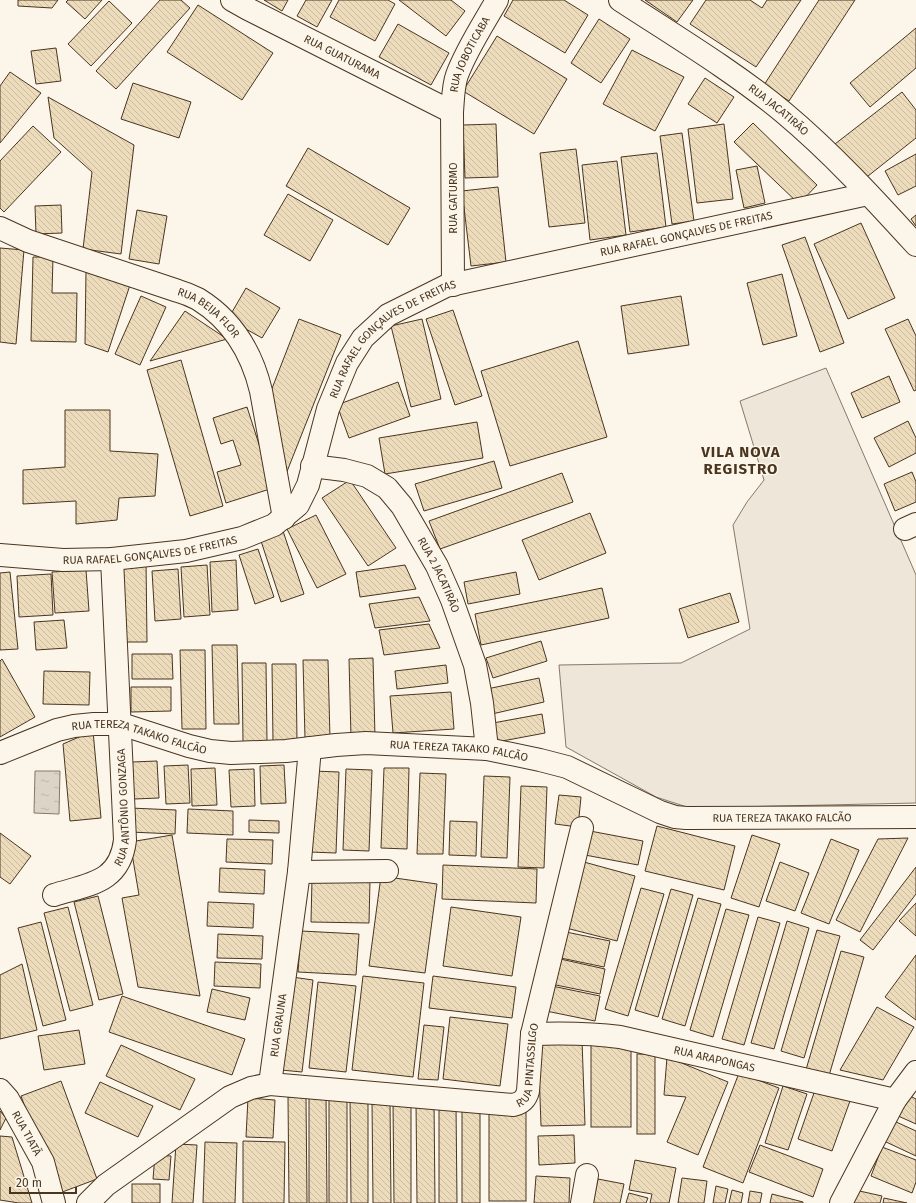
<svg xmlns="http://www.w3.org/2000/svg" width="916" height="1203" viewBox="0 0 916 1203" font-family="'Fira Sans',sans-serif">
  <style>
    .grass { fill: #ede6d9; stroke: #887966 }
    .water { fill: url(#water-ripples); stroke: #887966 }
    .building { fill: url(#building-back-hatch); stroke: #4a3520 }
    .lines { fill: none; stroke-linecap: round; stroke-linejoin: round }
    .minor-casing { stroke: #4a3520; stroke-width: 24 }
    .minor { stroke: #fbf6e9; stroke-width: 22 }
    .labels { text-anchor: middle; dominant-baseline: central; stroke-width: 3; stroke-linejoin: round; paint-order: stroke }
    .street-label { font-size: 11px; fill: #4a3520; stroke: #fbf6e9 }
    .district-label { font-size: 15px; font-weight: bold; letter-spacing: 1px; fill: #4a3520; stroke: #fbf6e9 }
  </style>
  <defs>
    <pattern id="water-ripples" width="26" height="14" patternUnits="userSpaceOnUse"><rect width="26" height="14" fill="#dcd4c6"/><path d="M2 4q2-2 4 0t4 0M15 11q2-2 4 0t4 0" fill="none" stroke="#beb7aa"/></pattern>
    <pattern id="building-back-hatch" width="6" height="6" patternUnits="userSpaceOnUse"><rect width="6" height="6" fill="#ecdcbc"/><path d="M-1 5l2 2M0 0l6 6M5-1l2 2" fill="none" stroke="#ccbda1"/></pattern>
  </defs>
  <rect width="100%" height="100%" fill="#fbf6e9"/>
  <path class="grass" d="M826 368 916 575V803L690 808 656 797 566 747 559 665 681 663 750 629 733 525 747 502 764 480 740 401Z"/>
  <path class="water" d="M35 771H60L59 814 34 813Z"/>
  <g class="building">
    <path d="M18 0H58L52 8 18 6Z"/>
    <path d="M68 0H102L85 19 66 2Z"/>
    <path d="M160 0H181L190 8 116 89 96 71Z"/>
    <path d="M264 0H288L282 11Z"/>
    <path d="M306 0H332L317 27 297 16Z"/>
    <path d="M339 0H388L395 4 375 41 330 17Z"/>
    <path d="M399 0H451L465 11 446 36Z"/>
    <path d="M513 0H564L588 15 565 53 504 16Z"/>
    <path d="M645 0H693L677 22Z"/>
    <path d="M706 0H750L762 8 767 0H801L756 67 690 24Z"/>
    <path d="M819 0H855L789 101 764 85Z"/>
    <path d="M109 1 132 23 91 66 68 44Z"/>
    <path d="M198 5 273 53 242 100 167 52Z"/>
    <path d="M599 19 630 39 601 83 571 63Z"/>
    <path d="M398 24 449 53 431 85 379 57Z"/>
    <path d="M916 28V68L870 107 850 83Z"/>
    <path d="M497 36 567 79 534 134 463 91Z"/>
    <path d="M56 48 61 81 36 84 31 51Z"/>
    <path d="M632 50 684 77 655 131 603 104Z"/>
    <path d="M10 72 41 93 0 143V86Z"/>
    <path d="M705 78 734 97 717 123 688 104Z"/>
    <path d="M133 83 191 102 179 138 121 119Z"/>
    <path d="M902 92 916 110V138L863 180 835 144Z"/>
    <path d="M48 97 134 145 121 254 83 249 92 172 54 138Z"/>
    <path d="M753 123 817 185 799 204 734 142Z"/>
    <path d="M496 124 498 177 465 178 463 125Z"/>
    <path d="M724 124 733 199 697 203 688 129Z"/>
    <path d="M33 126 61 152 4 212 0 208V161Z"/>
    <path d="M682 133 694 221 672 224 660 136Z"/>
    <path d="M308 148 410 208 388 245 286 186Z"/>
    <path d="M576 149 585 223 549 227 540 153Z"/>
    <path d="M657 153 666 227 630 232 621 157Z"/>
    <path d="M916 154V186L898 195 885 171Z"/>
    <path d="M617 161 626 235 590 240 582 165Z"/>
    <path d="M757 166 765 203 744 208 736 170Z"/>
    <path d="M498 187 506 262 471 266 462 191Z"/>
    <path d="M288 194 333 220 310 261 264 235Z"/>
    <path d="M61 205 62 233 36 234 35 206Z"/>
    <path d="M137 210 167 216 159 264 129 259Z"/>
    <path d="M916 215V226L911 219Z"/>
    <path d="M861 223 895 298 848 319 814 244Z"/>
    <path d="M805 237 844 343 820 352 782 245Z"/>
    <path d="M0 248 24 250 16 344 0 342Z"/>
    <path d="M33 257H53L52 293H77L76 342 31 341Z"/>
    <path d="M86 270 130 285 108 352 85 344Z"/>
    <path d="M782 274 797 336 763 345 747 283Z"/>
    <path d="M246 288 280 308 262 338 228 319Z"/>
    <path d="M141 296 166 307 140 365 115 354Z"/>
    <path d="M681 296 689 345 628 354 621 306Z"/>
    <path d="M453 310 482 396 455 405 426 319Z"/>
    <path d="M185 311 227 339 150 361Z"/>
    <path d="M299 319 341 335 286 474 271 391Z"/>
    <path d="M422 319 441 399 411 407 391 326Z"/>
    <path d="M908 319 916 336V390L914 391 885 329Z"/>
    <path d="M578 341 607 437 510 466 481 371Z"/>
    <path d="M181 360 223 506 190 516 147 370Z"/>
    <path d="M889 376 900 402 862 418 851 393Z"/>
    <path d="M398 382 410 416 349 438 337 405Z"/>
    <path d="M247 407 273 488 226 503 217 472 241 465 233 440 221 444 213 418Z"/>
    <path d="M65 410H110V451L158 454 155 496 119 498 117 520 76 524V501L23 504V470L65 467Z"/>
    <path d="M908 421 916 438V453L889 467 874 438Z"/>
    <path d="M477 422 483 458 385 474 379 438Z"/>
    <path d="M494 461 502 488 424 511 415 484Z"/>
    <path d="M912 472 916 482V502L895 511 884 484Z"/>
    <path d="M562 473 573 502 440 549 429 521Z"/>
    <path d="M350 480 396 548 368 566 322 498Z"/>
    <path d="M590 513 606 553 539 580 522 540Z"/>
    <path d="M316 515 346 574 317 588 287 529Z"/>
    <path d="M283 531 304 594 281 602 260 538Z"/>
    <path d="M258 549 274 597 255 604 239 555Z"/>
    <path d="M236 560 238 610 212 612 210 562Z"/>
    <path d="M121 561H146L147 642H122Z"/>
    <path d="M207 565 210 615 184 617 181 567Z"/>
    <path d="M405 565 416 589 360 597 356 572Z"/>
    <path d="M178 569 181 619 155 621 152 571Z"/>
    <path d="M86 570 89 611 55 613 52 572Z"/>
    <path d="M10 572 18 649 0 650V573Z"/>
    <path d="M516 572 520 594 468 604 464 582Z"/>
    <path d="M51 574 53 615 19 617 17 576Z"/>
    <path d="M602 588 609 618 481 645 475 614Z"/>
    <path d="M730 593 739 622 688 638 679 609Z"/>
    <path d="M419 597 430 621 375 628 369 604Z"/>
    <path d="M64 620 67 648 36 650 34 622Z"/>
    <path d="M429 624 440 648 384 655 379 630Z"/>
    <path d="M541 641 547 661 493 678 486 658Z"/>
    <path d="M212 645H237L239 724H214Z"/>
    <path d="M180 650H205L206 729H182Z"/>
    <path d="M132 654H172L173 679H132Z"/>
    <path d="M373 658 375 737 351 738 349 659Z"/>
    <path d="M2 659 35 717 0 737V661Z"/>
    <path d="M303 660H328L330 739H305Z"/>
    <path d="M242 663H266L267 742H243Z"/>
    <path d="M272 664H296L297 742 273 743Z"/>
    <path d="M446 665 448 683 397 689 395 671Z"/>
    <path d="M44 671 90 672 89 705 43 704Z"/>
    <path d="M539 678 544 702 492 714 487 689Z"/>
    <path d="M131 687H171V711L131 712Z"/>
    <path d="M451 692 454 729 393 733 390 696Z"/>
    <path d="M542 714 545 733 497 742 493 723Z"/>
    <path d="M93 731 101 818 70 821 63 744Z"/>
    <path d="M157 761 159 798 134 799 132 762Z"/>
    <path d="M188 765 190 803 166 804 164 766Z"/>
    <path d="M284 765 286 803 261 804 260 766Z"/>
    <path d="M215 768 217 805 192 806 191 769Z"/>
    <path d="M384 768H409L407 849 381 848Z"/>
    <path d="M254 769 255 806 231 807 229 770Z"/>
    <path d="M346 769 372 770 369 851 343 850Z"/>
    <path d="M313 771 339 772 336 853 310 852Z"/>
    <path d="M420 773 446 774 443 854H417Z"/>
    <path d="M484 776 510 777 507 858 481 857Z"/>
    <path d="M521 786 547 787 544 868 518 867Z"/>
    <path d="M559 795 581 797 578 827 555 824Z"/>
    <path d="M130 808 176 810 175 834 130 832Z"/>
    <path d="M188 809 233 811V835L187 833Z"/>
    <path d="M249 820 279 821V833L249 832Z"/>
    <path d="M450 821 477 822 476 856 449 855Z"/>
    <path d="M657 826 735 846 724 890 645 871Z"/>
    <path d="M590 831 643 841 638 865 585 855Z"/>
    <path d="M0 833 31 856 10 884 0 877Z"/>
    <path d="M172 835 200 996 138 987 122 898 139 895 130 842Z"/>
    <path d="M752 835 780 844 759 907 731 898Z"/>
    <path d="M908 838 860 932 836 920 878 839Z"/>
    <path d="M227 839 273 840 272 864 226 862Z"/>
    <path d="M831 839 859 850 829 924 801 913Z"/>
    <path d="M584 862 635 876 617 941 566 928Z"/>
    <path d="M780 862 809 873 795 911 766 901Z"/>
    <path d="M443 865 537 869 536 903 442 899Z"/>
    <path d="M916 867V894L873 950 860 940Z"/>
    <path d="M220 868 265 870 264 894 219 892Z"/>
    <path d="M381 876 437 884 425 973 369 966Z"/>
    <path d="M312 879 370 880 369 923 311 922Z"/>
    <path d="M641 888 664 894 628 1016 605 1009Z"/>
    <path d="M671 889 693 895 658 1017 635 1010Z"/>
    <path d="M98 896 123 994 99 1000 74 902Z"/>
    <path d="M698 898 721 904 685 1026 662 1019Z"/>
    <path d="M208 902 254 904 253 928 207 926Z"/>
    <path d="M916 903V936L899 921Z"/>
    <path d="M68 907 93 1005 70 1011 44 913Z"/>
    <path d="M451 907 521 917 512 976 443 966Z"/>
    <path d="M726 909 749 915 713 1037 690 1030Z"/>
    <path d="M758 917 780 923 744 1045 722 1039Z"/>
    <path d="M787 921 809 928 774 1049 751 1043Z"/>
    <path d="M41 922 66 1020 43 1026 18 928Z"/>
    <path d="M817 930 840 936 804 1058 781 1051Z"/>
    <path d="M301 931 359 934 356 975 298 972Z"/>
    <path d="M561 931 610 941 604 967 556 957Z"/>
    <path d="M218 934 263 936 262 959 217 958Z"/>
    <path d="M841 951 864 957 828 1079 805 1073Z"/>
    <path d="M916 955V1020L885 997Z"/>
    <path d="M556 958 605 969 600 994 551 984Z"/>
    <path d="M215 962 261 964 260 988 214 986Z"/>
    <path d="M22 964 37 1030 0 1039V975Z"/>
    <path d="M363 976 424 983 413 1077 352 1070Z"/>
    <path d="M433 976 516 987 512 1018 429 1008Z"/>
    <path d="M292 977 313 980 302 1072 281 1070Z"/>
    <path d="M318 982 356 986 346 1072 309 1068Z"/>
    <path d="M552 986 600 996 595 1021 546 1011Z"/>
    <path d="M212 989 250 998 245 1020 207 1012Z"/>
    <path d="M122 996 245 1039 232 1075 109 1032Z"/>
    <path d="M877 1007 914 1027 883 1080 840 1070Z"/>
    <path d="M450 1017 508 1024 500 1086 443 1079Z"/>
    <path d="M424 1025 444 1027 438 1080 418 1079Z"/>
    <path d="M79 1030 85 1064 44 1070 38 1036Z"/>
    <path d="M582 1040 585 1125 541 1126 538 1041Z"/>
    <path d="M121 1045 195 1079 180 1110 106 1076Z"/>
    <rect x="591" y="1045" width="40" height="82"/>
    <rect x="637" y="1054" width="18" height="80"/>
    <path d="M667 1057 728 1082 698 1155 667 1142 686 1097 664 1095Z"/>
    <path d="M739 1073 779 1088 743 1183 703 1167Z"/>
    <path d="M61 1081 97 1179 57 1194 21 1096Z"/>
    <path d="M100 1082 153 1106 138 1137 85 1113Z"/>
    <path d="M783 1086 807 1094 788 1150 765 1143Z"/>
    <path d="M815 1090 850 1101 832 1151 798 1139Z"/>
    <path d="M906 1094 916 1099V1124L896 1115Z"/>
    <path d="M309 1095H326L327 1203H309Z"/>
    <path d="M288 1097H306L307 1203H289Z"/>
    <path d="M248 1098 275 1100 273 1138 246 1137Z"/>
    <rect x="329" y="1098" width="18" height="105"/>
    <path d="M350 1098H368V1203H351Z"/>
    <path d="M372 1101H390L391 1203H373Z"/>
    <path d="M393 1102H411V1203H394Z"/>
    <path d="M416 1102H434L435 1203H417Z"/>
    <rect x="462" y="1104" width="18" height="99"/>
    <path d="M439 1105H456L457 1203H439Z"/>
    <rect x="489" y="1110" width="37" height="91"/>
    <path d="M0 1111 6 1118 0 1130Z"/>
    <path d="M894 1121 916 1131V1156L884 1141Z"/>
    <path d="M574 1135 575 1163 539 1165 538 1136Z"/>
    <path d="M0 1136 12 1137 32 1203H19L0 1200Z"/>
    <path d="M243 1141 285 1142 284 1203H243Z"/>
    <path d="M205 1142 237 1143 235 1203H203Z"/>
    <path d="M176 1144 197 1145 193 1203H172Z"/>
    <path d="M760 1145 823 1169 813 1197 749 1172Z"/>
    <path d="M882 1147 916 1160V1182L912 1193 871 1176Z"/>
    <path d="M155 1155 171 1156 169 1180 153 1179Z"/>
    <path d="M635 1160 676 1168 669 1203H650L652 1194 629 1190Z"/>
    <path d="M536 1176 570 1178 569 1203H534Z"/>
    <path d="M682 1178 707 1181 704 1203H678Z"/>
    <path d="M598 1179 624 1184 620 1203H593Z"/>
    <rect x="132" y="1184" width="28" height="19"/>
    <path d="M716 1186 728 1189 725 1203H713Z"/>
    <path d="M732 1190 743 1193 741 1203H729Z"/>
    <path d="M855 1190 882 1196 880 1203H849Z"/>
    <path d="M750 1191 762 1193 760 1203H748Z"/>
    <path d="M629 1193 648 1198 646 1203H626Z"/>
    <path d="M772 1194 803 1202V1203H770Z"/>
    <path d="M884 1198 907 1203H883Z"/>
  </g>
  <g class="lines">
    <defs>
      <g id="minor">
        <path id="s1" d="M232 0 248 9 452 112"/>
        <path id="s2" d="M620 0C675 36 732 70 783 112 831 152 874 199 916 245"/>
        <path id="s3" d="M0 228 28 241 178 291C185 293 192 296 198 299 232 320 252 353 261 391L284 518"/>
        <path id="s4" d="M453 285 452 112C453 100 453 86 457 75 466 50 484 23 497 0"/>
        <path id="s5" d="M312 466 344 470 367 476 387 488 402 506 437 566 452 600 475 665 482 703 487 749"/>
        <path d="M905 529 916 524"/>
        <path id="s6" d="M0 555 63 560 112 559 186 551 242 538 274 525 298 505 308 485 328 409 347 363 363 338 388 315 446 286 868 194"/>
        <path id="s7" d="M0 753 57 730 74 726 94 724H121L189 746 210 751 231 753 286 751 336 745 366 743 487 749 540 760 567 767 660 812 675 817 686 818 916 817"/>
        <path d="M299 872 387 871"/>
        <path id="s8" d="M54 895C89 884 120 883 125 840L112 559"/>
        <path id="s9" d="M532 1034C562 1033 590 1033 620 1037L895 1100"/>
        <path id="s10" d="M270 1084 513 1105C522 1103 526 1099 528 1091L532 1034 582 828"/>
        <path id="s11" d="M0 1090 8 1099 43 1162 54 1203"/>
        <path id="s12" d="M88 1203 106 1185 230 1097 251 1088 270 1084 299 872 310 748"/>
        <path d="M582 1203 587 1175"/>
        <path d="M841 1203 895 1100 916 1072"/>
      </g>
    </defs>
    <use href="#minor" class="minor-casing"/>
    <use href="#minor" class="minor"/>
  </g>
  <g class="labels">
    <g class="street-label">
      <text stroke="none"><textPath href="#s4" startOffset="234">RUA JOBOTICABA</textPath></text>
      <text stroke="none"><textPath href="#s1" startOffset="124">RUA GUATURAMA</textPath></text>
      <text stroke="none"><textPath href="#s2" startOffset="193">RUA JACATIRÃO</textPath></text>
      <text transform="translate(453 198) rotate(-90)">RUA GATURMO</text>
      <text stroke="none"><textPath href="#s6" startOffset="835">RUA RAFAEL GONÇALVES DE FREITAS</textPath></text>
      <text stroke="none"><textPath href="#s3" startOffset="227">RUA BEIJA FLOR</textPath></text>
      <text stroke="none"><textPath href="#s6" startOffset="511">RUA RAFAEL GONÇALVES DE FREITAS</textPath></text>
      <text stroke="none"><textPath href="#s6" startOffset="151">RUA RAFAEL GONÇALVES DE FREITAS</textPath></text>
      <text stroke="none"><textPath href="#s5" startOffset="181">RUA 2 JACATIRÃO</textPath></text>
      <text stroke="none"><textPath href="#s7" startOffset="146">RUA TEREZA TAKAKO FALCÃO</textPath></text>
      <text stroke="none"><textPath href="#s7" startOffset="469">RUA TEREZA TAKAKO FALCÃO</textPath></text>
      <text stroke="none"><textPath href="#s8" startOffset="130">RUA ANTÔNIO GONZAGA</textPath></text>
      <text stroke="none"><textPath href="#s7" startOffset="805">RUA TEREZA TAKAKO FALCÃO</textPath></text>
      <text stroke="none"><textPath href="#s12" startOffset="279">RUA GRAUNA</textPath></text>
      <text stroke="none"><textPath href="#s9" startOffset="185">RUA ARAPONGAS</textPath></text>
      <text stroke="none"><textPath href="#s10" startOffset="291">RUA PINTASSILGO</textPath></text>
      <text stroke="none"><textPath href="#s11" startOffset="51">RUA TIATÃ</textPath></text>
    </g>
    <g class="district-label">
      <text x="741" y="452">VILA NOVA<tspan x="741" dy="17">REGISTRO</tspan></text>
    </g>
  </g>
  <path d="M10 1187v6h66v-6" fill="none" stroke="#4a3520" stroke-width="2"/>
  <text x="16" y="1187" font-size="12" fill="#4a3520" stroke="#fbf6e9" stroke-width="3" paint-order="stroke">20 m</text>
</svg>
